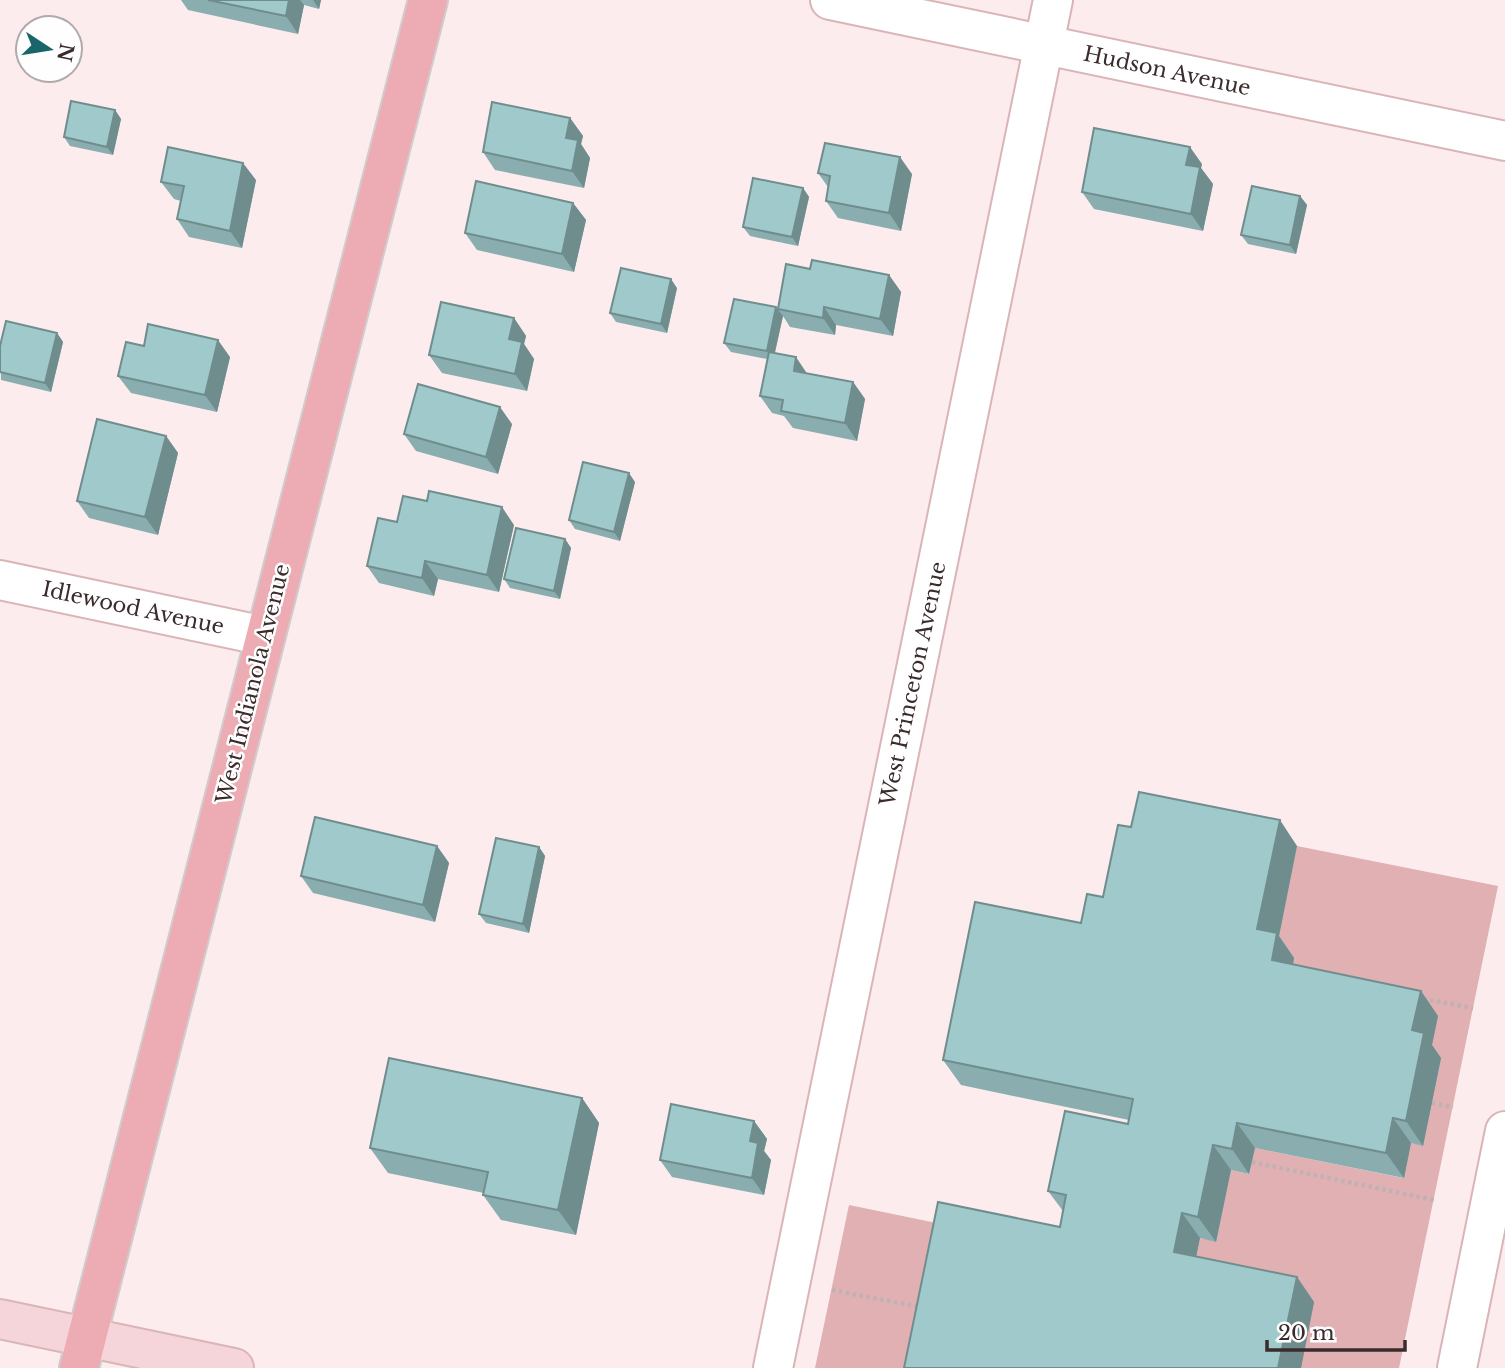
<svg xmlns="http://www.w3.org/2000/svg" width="1505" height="1368" viewBox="0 0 1505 1368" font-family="'Libre Baskerville',serif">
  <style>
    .green { fill: #e0b0b3 }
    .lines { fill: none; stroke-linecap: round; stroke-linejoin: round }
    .street-casing { stroke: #dab5b7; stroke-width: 42 }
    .secondary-casing { stroke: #dab5b7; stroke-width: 42 }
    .primary-casing { stroke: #d0cccc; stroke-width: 42 }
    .path { stroke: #c0b1b2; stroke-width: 4.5; stroke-dasharray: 3.5 3.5; stroke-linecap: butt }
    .street { stroke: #fff; stroke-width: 38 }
    .secondary { stroke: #f6d5da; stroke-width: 38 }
    .primary { stroke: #edacb4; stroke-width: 38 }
    .wall { fill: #8aadaf }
    .shaded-wall { fill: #708d8e }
    .building { fill: #a0c9cb; stroke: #708d8e; stroke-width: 2 }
    .labels { text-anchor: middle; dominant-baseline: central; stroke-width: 5; stroke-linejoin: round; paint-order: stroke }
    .street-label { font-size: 21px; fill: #3a2b2c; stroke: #fefefe }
  </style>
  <rect width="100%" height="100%" fill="#fceced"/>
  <g class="green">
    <path d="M1297 846 1498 886 1399 1368H1301L1192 1278 1200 1238 1216 1241 1231 1170 1249 1174 1255 1148 1403 1178 1411 1143 1423 1145 1289 985 1275 954Z"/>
    <path d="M849 1205 956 1227 926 1368H815Z"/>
  </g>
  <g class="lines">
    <defs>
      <g id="street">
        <path d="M830 0 1505 141"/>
        <path d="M0 580 265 636"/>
        <path d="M773 1368 1053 0"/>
        <path d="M1457 1368 1505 1131"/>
      </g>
      <path id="secondary" d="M0 1319 234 1368"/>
      <path id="primary" d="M79 1368 428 0"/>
    </defs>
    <use href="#street" class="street-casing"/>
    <use href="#secondary" class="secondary-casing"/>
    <use href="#primary" class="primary-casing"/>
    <g class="path">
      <path d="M1423 999 1473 1008"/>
      <path d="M1432 1103 1453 1107"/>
      <path d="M1252 1162 1434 1200"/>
      <path d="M832 1290 920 1307"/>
    </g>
    <use href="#street" class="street"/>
    <use href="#secondary" class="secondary"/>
    <use href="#primary" class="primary"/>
  </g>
  <g class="wall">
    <path d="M181 0H321L319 9 304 5 298 34 188 10Z"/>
    <path d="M115 110 121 119 113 155 70 146 64 137Z"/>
    <path d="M570 118 583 136 581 144 590 158 584 188 495 170 483 152Z"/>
    <path d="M1202 164 1201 168 1213 184 1203 231 1094 209 1082 192Z"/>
    <path d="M818 173 912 174 901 231 838 218 826 201 828 187Z"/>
    <path d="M256 180 242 248 189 237 177 219 181 201 174 199 161 182Z"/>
    <path d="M803 188 809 197 798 246 750 236 743 227Z"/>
    <path d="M1300 196 1307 205 1296 254 1248 244 1241 235Z"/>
    <path d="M573 203 586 220 574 272 477 250 465 233Z"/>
    <path d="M810 269 889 275 901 292 893 336 836 325 835 335 790 327 783 316 775 353 807 373 853 382 865 399 857 441 793 428 784 416 772 413 760 396 767 359 731 352 724 343 778 309Z"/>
    <path d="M677 288 667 333 616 322 610 313Z"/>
    <path d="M514 318 526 336 524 344 534 359 527 391 442 373 429 355Z"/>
    <path d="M57 333 63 342 51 392 1 380 0 346Z"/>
    <path d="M144 346 230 357 217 412 131 393 118 376Z"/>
    <path d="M512 424 498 474 416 451 404 434Z"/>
    <path d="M166 436 178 453 158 535 89 518 77 501Z"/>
    <path d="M635 482 620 541 575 529 569 520Z"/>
    <path d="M397 522 514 525 499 592 438 579 434 596 379 583 367 566Z"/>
    <path d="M565 539 571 548 560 599 510 588 504 579Z"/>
    <path d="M1131 827 1297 846 1279 936 1294 958 1293 965 1421 991 1438 1016 1432 1045 1441 1058 1423 1146 1411 1143 1404 1178 1255 1148 1249 1174 1231 1170 1216 1242 1200 1238 1196 1257 1297 1277 1314 1302 1301 1368H904L1060 1227 1063 1211 1048 1191 1128 1124 1129 1120 961 1085 943 1060 1081 923 1103 897Z"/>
    <path d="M437 846 449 863 435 922 313 893 301 876Z"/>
    <path d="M539 847 545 856 529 933 486 923 479 914Z"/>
    <path d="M582 1098 599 1123 576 1235 501 1220 483 1195 484 1193 388 1173 370 1148Z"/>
    <path d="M754 1121 767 1139 764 1151 771 1160 764 1195 672 1177 660 1160Z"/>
  </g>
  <g class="shaded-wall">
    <path d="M289 0H300L304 5 298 34 286 16Z"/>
    <path d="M313 0H321L319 9Z"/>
    <path d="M115 110 121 119 113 155 107 147Z"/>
    <path d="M570 118 583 136 581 144 590 158 584 188 572 171 566 138Z"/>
    <path d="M1190 147 1202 164 1201 168 1213 184 1203 231 1191 214 1186 165Z"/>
    <path d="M900 157 912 174 901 231 889 213Z"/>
    <path d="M243 163 256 180 242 248 230 231Z"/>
    <path d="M803 188 809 197 798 246 792 237Z"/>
    <path d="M1300 196 1307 205 1296 254 1290 245Z"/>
    <path d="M573 203 586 220 574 272 562 254Z"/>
    <path d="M889 275 901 292 893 336 880 319Z"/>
    <path d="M671 279 677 288 667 333 661 324Z"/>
    <path d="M776 307 783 316 773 360 767 351Z"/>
    <path d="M824 307 836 325 835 335 823 318Z"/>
    <path d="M514 318 526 336 524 344 534 359 527 391 515 374 509 339Z"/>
    <path d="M57 333 63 342 51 392 45 383Z"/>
    <path d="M218 340 230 357 217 412 205 395Z"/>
    <path d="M796 357 808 375 794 371Z"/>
    <path d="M853 382 865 399 857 441 845 423Z"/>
    <path d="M500 407 512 424 498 474 486 457Z"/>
    <path d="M166 436 178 453 158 535 145 517Z"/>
    <path d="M629 473 635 482 620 541 614 532Z"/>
    <path d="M502 507 514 525 499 592 487 575Z"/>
    <path d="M565 539 571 548 560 599 554 591Z"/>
    <path d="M425 561 438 579 434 596 422 578Z"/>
    <path d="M1280 820 1297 846 1279 936 1294 958 1289 985 1272 960 1257 929Z"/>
    <path d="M437 846 449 863 435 922 423 905Z"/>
    <path d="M539 847 545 856 529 933 523 924Z"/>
    <path d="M1421 991 1438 1016 1432 1045 1441 1058 1423 1146 1406 1121 1412 1030Z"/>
    <path d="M582 1098 599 1123 576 1235 558 1210Z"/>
    <path d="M1393 1118 1411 1143 1404 1178 1386 1153Z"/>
    <path d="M754 1121 767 1139 764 1151 771 1160 764 1195 752 1178 750 1141Z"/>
    <path d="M1237 1123 1255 1148 1249 1174 1232 1149Z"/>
    <path d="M1213 1145 1231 1170 1216 1242 1198 1217Z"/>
    <path d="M1182 1213 1200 1238 1192 1278 1174 1252Z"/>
    <path d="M1297 1277 1314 1302 1301 1368H1278Z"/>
  </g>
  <g class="building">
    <path d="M208 0H289L286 16Z"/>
    <path d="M71 101 115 110 107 147 64 137Z"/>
    <path d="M492 102 570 118 566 138 578 140 572 171 483 152Z"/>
    <path d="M1094 128 1190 147 1186 165 1200 167 1191 214 1082 192Z"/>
    <path d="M825 143 900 157 889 213 826 201 830 176 818 173Z"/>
    <path d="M168 147 243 163 230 231 177 219 184 186 161 182Z"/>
    <path d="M753 178 803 188 792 237 743 227Z"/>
    <path d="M476 181 573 203 562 254 465 233Z"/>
    <path d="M1252 186 1300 196 1290 245 1241 235Z"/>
    <path d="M812 260 889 275 880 319 824 307 823 318 778 309 786 264 810 269Z"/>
    <path d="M621 268 671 279 661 324 610 313Z"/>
    <path d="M734 299 776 307 767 351 724 343Z"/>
    <path d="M441 302 514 318 509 339 522 342 515 374 429 355Z"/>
    <path d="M6 321 57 333 45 383 0 372V346Z"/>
    <path d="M148 324 218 340 205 395 118 376 126 342 144 346Z"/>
    <path d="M769 352 796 357 794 371 853 382 845 423 781 411 783 400 760 396Z"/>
    <path d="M418 384 500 407 486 457 404 434Z"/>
    <path d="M97 419 166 436 145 517 77 501Z"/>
    <path d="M583 462 629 473 614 532 569 520Z"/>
    <path d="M429 491 502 507 487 575 425 561 422 578 367 566 378 518 397 522 403 496 427 501Z"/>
    <path d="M516 528 565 539 554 591 504 579Z"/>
    <path d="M1139 792 1280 820 1257 929 1277 933 1272 960 1421 991 1412 1030 1424 1033 1406 1121 1393 1118 1386 1153 1237 1123 1232 1149 1213 1145 1198 1217 1182 1213 1174 1252 1297 1277 1278 1368H904L938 1202 1060 1227 1066 1195 1048 1191 1065 1111 1128 1124 1133 1099 943 1060 975 902 1081 923 1087 894 1103 897 1118 825 1131 827Z"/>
    <path d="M315 817 437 846 423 905 301 876Z"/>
    <path d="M496 838 539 847 523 924 479 914Z"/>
    <path d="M389 1058 582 1098 558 1210 483 1195 488 1172 370 1148Z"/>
    <path d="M671 1104 754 1121 750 1141 758 1143 752 1178 660 1160Z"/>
  </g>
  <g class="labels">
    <g class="street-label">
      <text transform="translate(1167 71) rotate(12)">Hudson Avenue</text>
      <text transform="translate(133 608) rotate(12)">Idlewood Avenue</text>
      <text transform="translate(253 684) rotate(-76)">West Indianola Avenue</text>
      <text transform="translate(913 684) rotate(-78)">West Princeton Avenue</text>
    </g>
  </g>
  <g transform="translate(49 49) rotate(102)"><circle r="33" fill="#fefefe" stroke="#b0aaaa" stroke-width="2"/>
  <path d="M0-5L12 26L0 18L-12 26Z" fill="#18666a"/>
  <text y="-10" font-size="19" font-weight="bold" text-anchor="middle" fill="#3a2b2c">N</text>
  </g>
  <path d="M1267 1340v10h138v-10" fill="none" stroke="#3a2b2c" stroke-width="3.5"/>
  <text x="1278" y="1340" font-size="21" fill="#3a2b2c" stroke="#fefefe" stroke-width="5" paint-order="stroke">20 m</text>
</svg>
